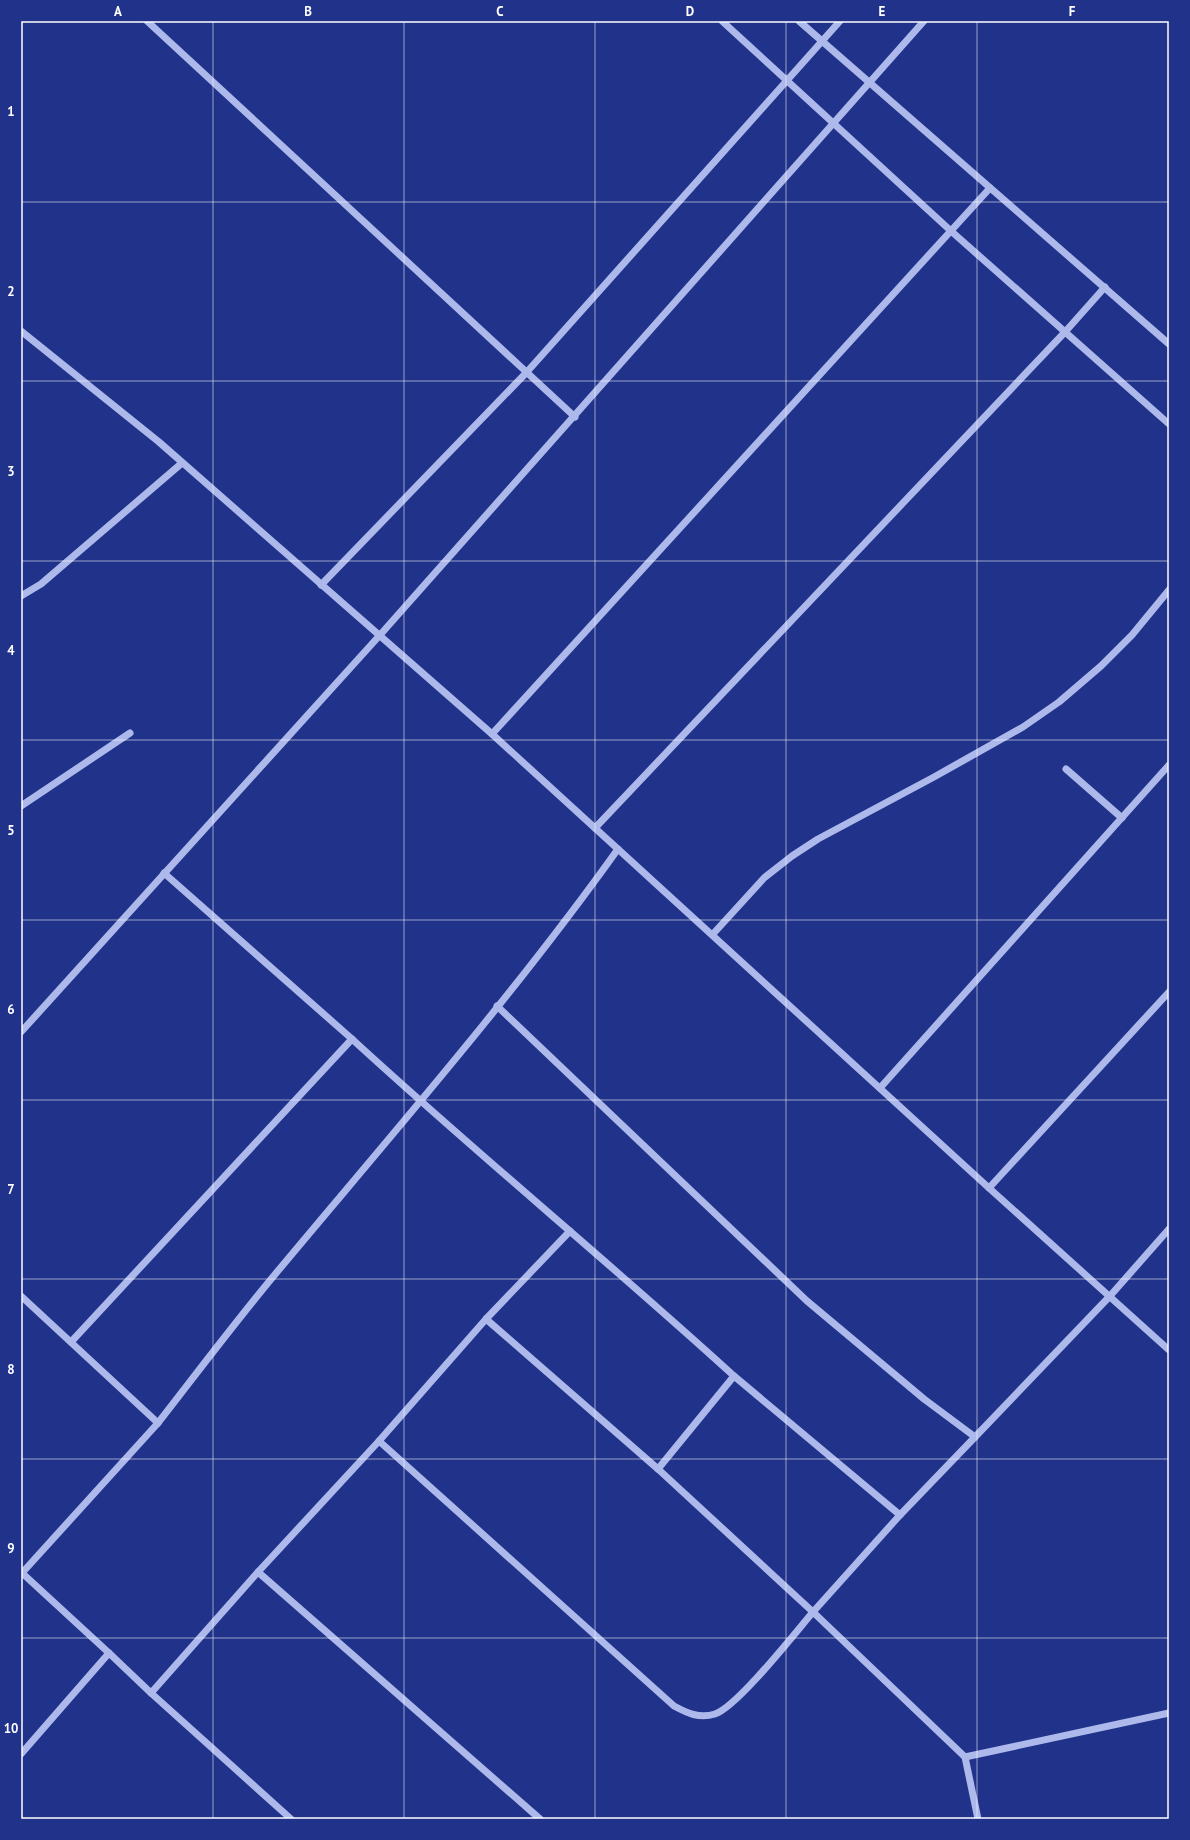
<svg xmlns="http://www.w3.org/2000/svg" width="1190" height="1840" viewBox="0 0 1190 1840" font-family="'PT Sans',sans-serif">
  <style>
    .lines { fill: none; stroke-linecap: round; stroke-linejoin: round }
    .minor { stroke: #adb8eb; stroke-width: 7 }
    .grid { fill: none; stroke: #fff; stroke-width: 1; stroke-opacity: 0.55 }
    .neatline { fill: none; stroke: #fff; stroke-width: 1.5 }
    .grid-label { font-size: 13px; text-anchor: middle; font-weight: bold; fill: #fff }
  </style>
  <rect width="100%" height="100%" fill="#20328a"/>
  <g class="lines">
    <g class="minor">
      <path d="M147 21 575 417"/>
      <path d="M722 21 951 231 1169 424"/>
      <path d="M799 21 1169 344"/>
      <path d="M21 331 159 442 492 734 989 1188 1169 1350"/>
      <path d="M321 585 526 373 840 21"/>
      <path d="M21 596 41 584 182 463"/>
      <path d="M492 734 990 188"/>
      <path d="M1066 769 1122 818"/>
      <path d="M21 806 130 733"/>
      <path d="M595 828 1065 332 1105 287"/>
      <path d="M713 934 764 878 792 856 818 839 934 777 1023 727 1059 702 1101 666 1132 635 1169 590"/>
      <path d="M497 1006 807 1301 924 1399 975 1437 900 1515"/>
      <path d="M21 1032 380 635 924 21"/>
      <path d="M352 1039C477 1154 609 1262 734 1376"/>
      <path d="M880 1088 1169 765"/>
      <path d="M989 1188 1169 992"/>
      <path d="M21 1296 158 1423 22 1573"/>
      <path d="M486 1319 658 1469"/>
      <path d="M71 1342 352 1039 164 873"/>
      <path d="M158 1423C197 1373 236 1321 277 1272 393 1133 513 996 618 849"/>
      <path d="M975 1437 1110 1296 1169 1229"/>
      <path d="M379 1441 486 1319 570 1231"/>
      <path d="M21 1572 109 1653"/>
      <path d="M258 1572 379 1441 674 1706C687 1713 699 1719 715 1714 737 1707 795 1633 813 1612L658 1469 734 1376 900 1515 813 1612 965 1757 978 1819"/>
      <path d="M21 1754 109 1653 151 1693"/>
      <path d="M965 1757 1169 1713"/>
      <path d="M291 1819 151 1693 258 1572 540 1819"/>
    </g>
  </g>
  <path class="grid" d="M213 21V1819M404 21V1819M595 21V1819M786 21V1819M977 21V1819M21 202H1169M21 381H1169M21 561H1169M21 740H1169M21 920H1169M21 1100H1169M21 1279H1169M21 1459H1169M21 1638H1169"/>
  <rect width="1190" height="1840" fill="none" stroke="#20328a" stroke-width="44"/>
  <rect x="22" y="22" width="1146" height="1796" class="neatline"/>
  <g class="grid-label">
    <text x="118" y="16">A</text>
    <text x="308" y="16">B</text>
    <text x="500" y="16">C</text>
    <text x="690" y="16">D</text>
    <text x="882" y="16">E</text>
    <text x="1072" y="16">F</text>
    <text x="11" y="116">1</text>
    <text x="11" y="296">2</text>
    <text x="11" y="476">3</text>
    <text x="11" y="655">4</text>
    <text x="11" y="835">5</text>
    <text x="11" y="1014">6</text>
    <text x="11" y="1194">7</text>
    <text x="11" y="1374">8</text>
    <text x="11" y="1553">9</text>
    <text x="11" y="1733">10</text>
  </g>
</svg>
